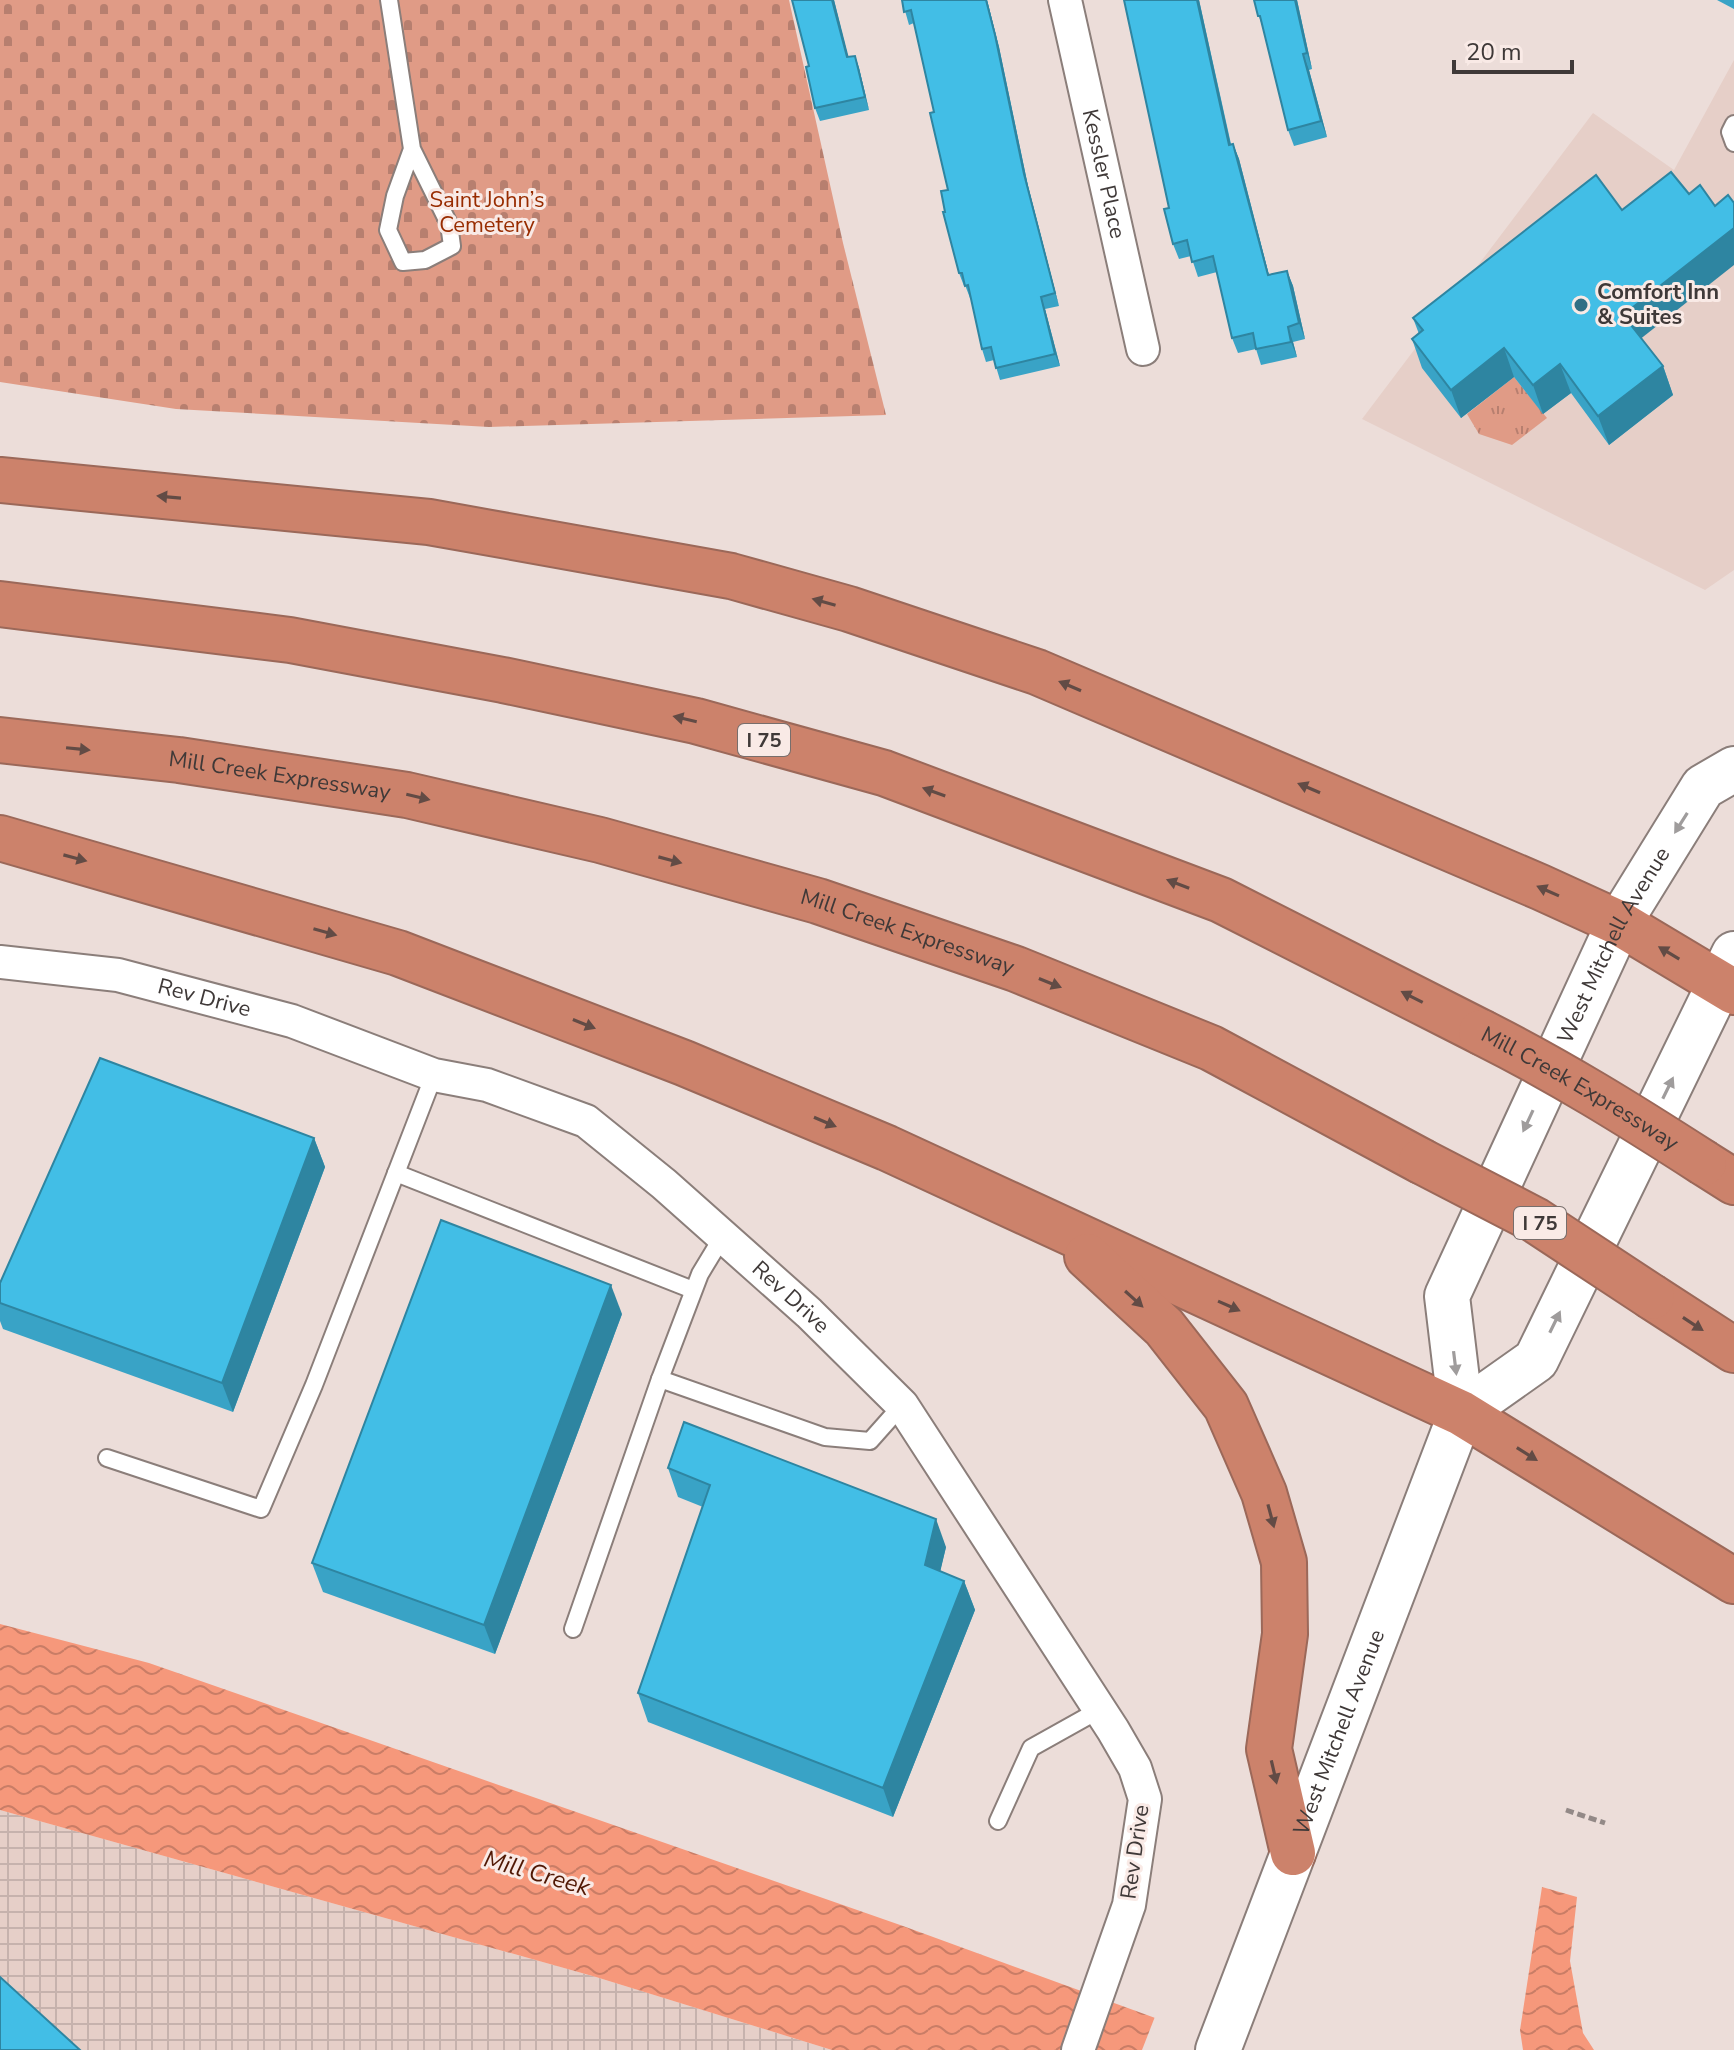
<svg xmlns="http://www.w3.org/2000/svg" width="1734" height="2050" viewBox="0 0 1734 2050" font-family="'Nunito Sans',sans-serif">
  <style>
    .built { fill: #e6cfc8 }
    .industrial { fill: url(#industrial-grid) }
    .cemetery { fill: url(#cemetery-stones) }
    .park { fill: url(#park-tufts) }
    .water { fill: url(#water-waves) }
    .pier { fill: #ecddd9 }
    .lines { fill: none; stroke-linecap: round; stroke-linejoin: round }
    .lane-casing { stroke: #8b7e7a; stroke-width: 20 }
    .street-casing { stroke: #8b7e7a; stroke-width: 36 }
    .secondary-casing { stroke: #8b7e7a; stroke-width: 48 }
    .highway-casing { stroke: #9b6859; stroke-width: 48 }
    .path { stroke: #938987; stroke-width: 5; stroke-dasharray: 8 4; stroke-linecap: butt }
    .lane { stroke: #fff; stroke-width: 16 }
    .street { stroke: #fff; stroke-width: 32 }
    .secondary { stroke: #fff; stroke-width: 44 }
    .highway { stroke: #cc826b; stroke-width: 44 }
    .highway-bridge-casing { stroke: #9b6859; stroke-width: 48; stroke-linecap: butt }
    .highway-bridge { stroke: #cc826b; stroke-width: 44 }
    .wall { fill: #39a3c6 }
    .shaded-wall { fill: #2e85a1 }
    .building { fill: #42bee6; stroke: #2e85a1; stroke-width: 2 }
    .oneway { fill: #624b45 }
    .oneway2 { fill: #9f9c9c }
    .poi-dot { fill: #316f85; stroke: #f9eae6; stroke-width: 3 }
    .labels { text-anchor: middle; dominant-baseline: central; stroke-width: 6; stroke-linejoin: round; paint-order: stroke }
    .shield { fill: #f9eae6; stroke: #776e6c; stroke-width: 2 }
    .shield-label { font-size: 20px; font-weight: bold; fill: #3f3938 }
    .street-label { font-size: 22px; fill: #3f3938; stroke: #f9eae6 }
    .park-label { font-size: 22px; fill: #982c00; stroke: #f9eae6 }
    .poi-label { font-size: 22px; font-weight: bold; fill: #3f3938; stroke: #f9eae6; text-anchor: start }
    .water-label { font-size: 24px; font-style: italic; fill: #511804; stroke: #f9eae6 }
  </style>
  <defs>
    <pattern id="industrial-grid" width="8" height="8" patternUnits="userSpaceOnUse" patternTransform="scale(2)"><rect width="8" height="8" fill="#e6cfc8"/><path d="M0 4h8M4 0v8" fill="none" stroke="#c6b2ad"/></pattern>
    <pattern id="cemetery-stones" width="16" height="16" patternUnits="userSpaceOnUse" patternTransform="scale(2)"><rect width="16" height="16" fill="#e09b86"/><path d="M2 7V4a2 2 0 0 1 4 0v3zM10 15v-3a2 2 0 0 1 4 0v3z" fill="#b77f6f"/></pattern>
    <pattern id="park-tufts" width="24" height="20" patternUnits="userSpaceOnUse" patternTransform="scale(2)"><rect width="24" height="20" fill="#e09b86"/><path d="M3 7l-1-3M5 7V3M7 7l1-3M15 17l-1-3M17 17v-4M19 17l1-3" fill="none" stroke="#b77f6f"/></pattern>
    <pattern id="water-waves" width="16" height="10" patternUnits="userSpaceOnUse" patternTransform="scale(2)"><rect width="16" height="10" fill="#f6987b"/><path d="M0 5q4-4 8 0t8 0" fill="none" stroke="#c97d66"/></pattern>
  </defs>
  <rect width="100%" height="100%" fill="#ecddd9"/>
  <path class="built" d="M1734 60V570L1705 590 1362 419 1593 113 1674 170Z"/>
  <path class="industrial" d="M0 1810 596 1977 832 2050H0Z"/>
  <path class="cemetery" d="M0 0H789L843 243 886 415 489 427 176 409 0 382Z"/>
  <path class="park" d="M1514 377 1547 418 1512 445 1479 434 1467 414Z"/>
  <g class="water">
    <path d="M0 1624 149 1663 903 1926 1243 2050H832L596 1977 0 1810Z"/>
    <path d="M1542 1887 1577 1897 1570 1961 1583 2033 1594 2050H1523L1520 2030Z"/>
  </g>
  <path class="pier" d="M1156 2014 1244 2046 1247 2050H1142Z"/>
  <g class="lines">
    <defs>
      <g id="lane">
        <path d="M389 0 412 149 449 224 452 246 425 260 403 262 388 230 395 196 412 149"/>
        <path d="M1734 124 1730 132 1734 143"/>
        <path d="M396 1173 693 1290"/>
        <path d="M723 1236 700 1274 660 1379 825 1437 870 1441 902 1405"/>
        <path d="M107 1458 261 1509 314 1385 434 1075"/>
        <path d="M573 1629 660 1379"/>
        <path d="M998 1821 1031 1748 1099 1710"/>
      </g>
      <g id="street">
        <path id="s1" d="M1065 0 1143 349"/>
        <path id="s2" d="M0 962 118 975 292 1021 434 1075 487 1085 586 1121 664 1184 809 1313 902 1405 1113 1730 1135 1768 1145 1799 1129 1905 1078 2050"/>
      </g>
      <g id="secondary">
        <path d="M1461 1413 1536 1360 1734 954"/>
        <path id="s3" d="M1218 2050 1461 1413 1447 1296 1619 923 1703 787 1734 769"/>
      </g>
      <g id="highway">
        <path d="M0 480 429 522 731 576 849 609 1037 672 1540 887 1619 923 1734 992"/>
        <path d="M0 604 290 640 503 680 696 721 884 773 1221 900 1481 1032"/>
        <path id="s4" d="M0 740 179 760 407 795 600 840 818 901 1016 969 1211 1048 1421 1161"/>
        <path d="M0 838 398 953 684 1063 887 1148 1461 1413 1734 1581"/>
        <path d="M1704 1163 1734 1182"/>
        <path d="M1087 1256 1164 1327 1226 1406 1264 1493 1284 1562 1285 1634 1269 1749 1293 1853"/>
        <path d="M1652 1297 1734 1350"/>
      </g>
    </defs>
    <use href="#lane" class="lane-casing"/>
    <use href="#street" class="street-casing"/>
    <use href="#secondary" class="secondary-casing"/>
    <use href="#highway" class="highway-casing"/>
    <path class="path" d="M1566 1810 1605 1823"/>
    <use href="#lane" class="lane"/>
    <use href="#street" class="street"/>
    <use href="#secondary" class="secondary"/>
    <use href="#highway" class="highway"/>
    <defs>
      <g id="highway-bridge">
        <path id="s5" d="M1481 1032C1559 1071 1631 1116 1704 1163"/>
        <path d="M1421 1161 1535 1220 1652 1297"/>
      </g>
    </defs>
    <use href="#highway-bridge" class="highway-bridge-casing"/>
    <use href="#highway-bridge" class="highway-bridge"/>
  </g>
  <g class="wall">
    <path d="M792 0H834L848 57 855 56 859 68 869 110 820 121 815 108 809 66Z"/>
    <path d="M902 0H987L999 47 1028 186 1059 306 1045 309 1060 366 1000 380 994 360 986 362 982 349 971 298H970L965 285 964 286 959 273 945 212 948 190 934 112 914 23 909 25Z"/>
    <path d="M1199 0 1231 144H1233L1239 159 1269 275 1287 271 1293 286 1305 339 1293 342 1297 357 1261 365 1256 349 1238 353 1232 338 1217 272 1198 277 1191 256 1179 259 1173 244 1169 208Z"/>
    <path d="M1254 0H1297L1312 69 1309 70 1327 137 1294 146 1288 130 1264 32Z"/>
    <path d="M1717 0H1734V9Z"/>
    <path d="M1413 318 1641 338 1663 366 1673 395 1609 445 1571 393 1543 414 1514 377 1461 418 1422 368 1412 339 1419 334Z"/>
    <path d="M314 1138 325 1167 233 1412 3 1329 0 1321V1283Z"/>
    <path d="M622 1314 495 1654 323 1592 312 1563Z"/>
    <path d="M668 1468 946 1547 940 1571 964 1581 975 1610 893 1817 648 1722 638 1693 703 1507 678 1497Z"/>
  </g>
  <g class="shaded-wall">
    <path d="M832 0H834L852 70 847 57Z"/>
    <path d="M986 0H987L999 47 1028 186 1059 306 1055 293 1024 174Z"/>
    <path d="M1197 0H1199L1234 160 1229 145Z"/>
    <path d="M1295 0H1297L1312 69 1307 53Z"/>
    <path d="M1303 54 1309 70 1327 137 1321 121Z"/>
    <path d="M855 56 859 68 869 110 865 97Z"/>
    <path d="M1233 144 1239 159 1273 291 1268 275Z"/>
    <path d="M1734 228V265L1634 344 1623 315Z"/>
    <path d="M1287 271 1293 286 1305 339 1299 323Z"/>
    <path d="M1041 297 1045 309 1060 366 1055 354Z"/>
    <path d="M1288 327 1293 342 1297 357 1291 342Z"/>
    <path d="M1504 348 1514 377 1461 418 1451 390Z"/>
    <path d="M1560 364 1571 393 1543 414 1533 385Z"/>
    <path d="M1663 366 1673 395 1609 445 1598 416Z"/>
    <path d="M314 1138 325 1167 233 1412 222 1383Z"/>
    <path d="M611 1285 622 1314 495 1654 484 1625Z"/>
    <path d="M936 1519 946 1547 935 1594 925 1565Z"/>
    <path d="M964 1581 975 1610 893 1817 883 1788Z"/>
  </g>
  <g class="building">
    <path d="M792 0H832L847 57 855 56 865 97 815 108 806 67 809 66Z"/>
    <path d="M902 0H986L995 35 1024 174 1055 293 1041 297 1055 354 996 368 991 347 982 349 968 285 965 286 962 273H959L943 212H945L941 191 948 190 930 113 934 112 911 10 904 12Z"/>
    <path d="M1124 0H1197L1229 145 1233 144 1268 275 1287 271 1299 323 1288 327 1291 342 1256 349 1253 333 1232 338 1213 256 1192 262 1187 240 1173 244 1164 209 1169 208Z"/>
    <path d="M1254 0H1295L1307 53 1303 54 1321 121 1288 130 1260 16H1258Z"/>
    <path d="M1671 172 1689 194 1700 185 1715 206 1728 195 1734 203V228L1623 315 1663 366 1598 416 1560 364 1533 385 1504 348 1451 390 1412 339 1423 330 1413 318 1596 175 1622 210Z"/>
    <path d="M100 1058 314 1138 222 1383 0 1303V1283Z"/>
    <path d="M441 1220 611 1285 484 1625 312 1563Z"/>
    <path d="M684 1422 936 1519 925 1565 964 1581 883 1788 638 1693 710 1485 668 1468Z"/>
    <path d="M0 1977 80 2050H0Z"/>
  </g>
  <defs><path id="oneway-solid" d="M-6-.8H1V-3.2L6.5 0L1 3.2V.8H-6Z" transform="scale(2)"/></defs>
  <g class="oneway">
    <use href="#oneway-solid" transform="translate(169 497) rotate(-175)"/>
    <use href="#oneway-solid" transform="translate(824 602) rotate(-164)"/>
    <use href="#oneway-solid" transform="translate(1070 686) rotate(-157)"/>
    <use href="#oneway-solid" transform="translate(685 719) rotate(-167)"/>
    <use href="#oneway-solid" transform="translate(78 749) rotate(6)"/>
    <use href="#oneway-solid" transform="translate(1309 788) rotate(-157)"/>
    <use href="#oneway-solid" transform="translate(934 792) rotate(-160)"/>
    <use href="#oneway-solid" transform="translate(418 797) rotate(13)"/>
    <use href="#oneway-solid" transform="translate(75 858) rotate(15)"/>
    <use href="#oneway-solid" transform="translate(670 860) rotate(15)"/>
    <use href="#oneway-solid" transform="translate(1178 884) rotate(-159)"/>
    <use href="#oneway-solid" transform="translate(1548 891) rotate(-156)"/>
    <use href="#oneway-solid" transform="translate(325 932) rotate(16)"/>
    <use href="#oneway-solid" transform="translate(1669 953) rotate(-149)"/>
    <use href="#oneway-solid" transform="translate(1050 983) rotate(22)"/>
    <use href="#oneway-solid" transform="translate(1412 997) rotate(-153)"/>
    <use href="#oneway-solid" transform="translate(584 1024) rotate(22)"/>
    <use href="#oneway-solid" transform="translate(825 1122) rotate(23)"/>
    <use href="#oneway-solid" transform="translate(1134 1299) rotate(42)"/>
    <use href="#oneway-solid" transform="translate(1229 1306) rotate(24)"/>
    <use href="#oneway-solid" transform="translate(1693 1324) rotate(33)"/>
    <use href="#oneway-solid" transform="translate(1527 1454) rotate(32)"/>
    <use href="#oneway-solid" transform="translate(1271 1516) rotate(75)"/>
    <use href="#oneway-solid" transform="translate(1274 1772) rotate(77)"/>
  </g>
  <g class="oneway2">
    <use href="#oneway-solid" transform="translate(1681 823) rotate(122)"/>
    <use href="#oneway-solid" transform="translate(1668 1088) rotate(-64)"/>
    <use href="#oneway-solid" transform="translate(1528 1121) rotate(115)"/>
    <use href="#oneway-solid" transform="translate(1555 1322) rotate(-64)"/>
    <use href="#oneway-solid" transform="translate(1455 1363) rotate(83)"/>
  </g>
  <circle class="poi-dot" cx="1581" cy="305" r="8"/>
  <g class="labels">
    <g class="shield">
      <rect x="738" y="724" width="52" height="32" rx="6"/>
      <rect x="1514" y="1207" width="52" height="32" rx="6"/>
    </g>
    <g class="shield-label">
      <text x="764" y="740">I 75</text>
      <text x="1540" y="1223">I 75</text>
    </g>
    <g class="street-label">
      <text stroke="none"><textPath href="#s1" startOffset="178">Kessler Place</textPath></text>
      <text stroke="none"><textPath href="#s4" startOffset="282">Mill Creek Expressway</textPath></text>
      <text stroke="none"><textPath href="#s4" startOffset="930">Mill Creek Expressway</textPath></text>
      <text stroke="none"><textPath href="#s3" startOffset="1188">West Mitchell Avenue</textPath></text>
      <text stroke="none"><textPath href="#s2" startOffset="208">Rev Drive</textPath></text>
      <text stroke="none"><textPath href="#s5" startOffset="114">Mill Creek Expressway</textPath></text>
      <text stroke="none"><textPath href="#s2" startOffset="880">Rev Drive</textPath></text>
      <text stroke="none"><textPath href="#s3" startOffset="340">West Mitchell Avenue</textPath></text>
      <text transform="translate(1135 1852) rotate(-82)">Rev Drive</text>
    </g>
    <g class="park-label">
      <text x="487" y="200">Saint John’s<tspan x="487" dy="25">Cemetery</tspan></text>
    </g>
    <g class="poi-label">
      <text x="1597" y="292">Comfort Inn<tspan x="1597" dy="25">&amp; Suites</tspan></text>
    </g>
    <g class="water-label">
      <text transform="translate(537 1873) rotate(16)">Mill Creek</text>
    </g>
  </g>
  <path d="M1454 60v12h118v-12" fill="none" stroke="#3f3938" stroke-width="4"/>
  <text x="1466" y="60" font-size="24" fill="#3f3938" stroke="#f9eae6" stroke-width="6" paint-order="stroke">20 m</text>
</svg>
